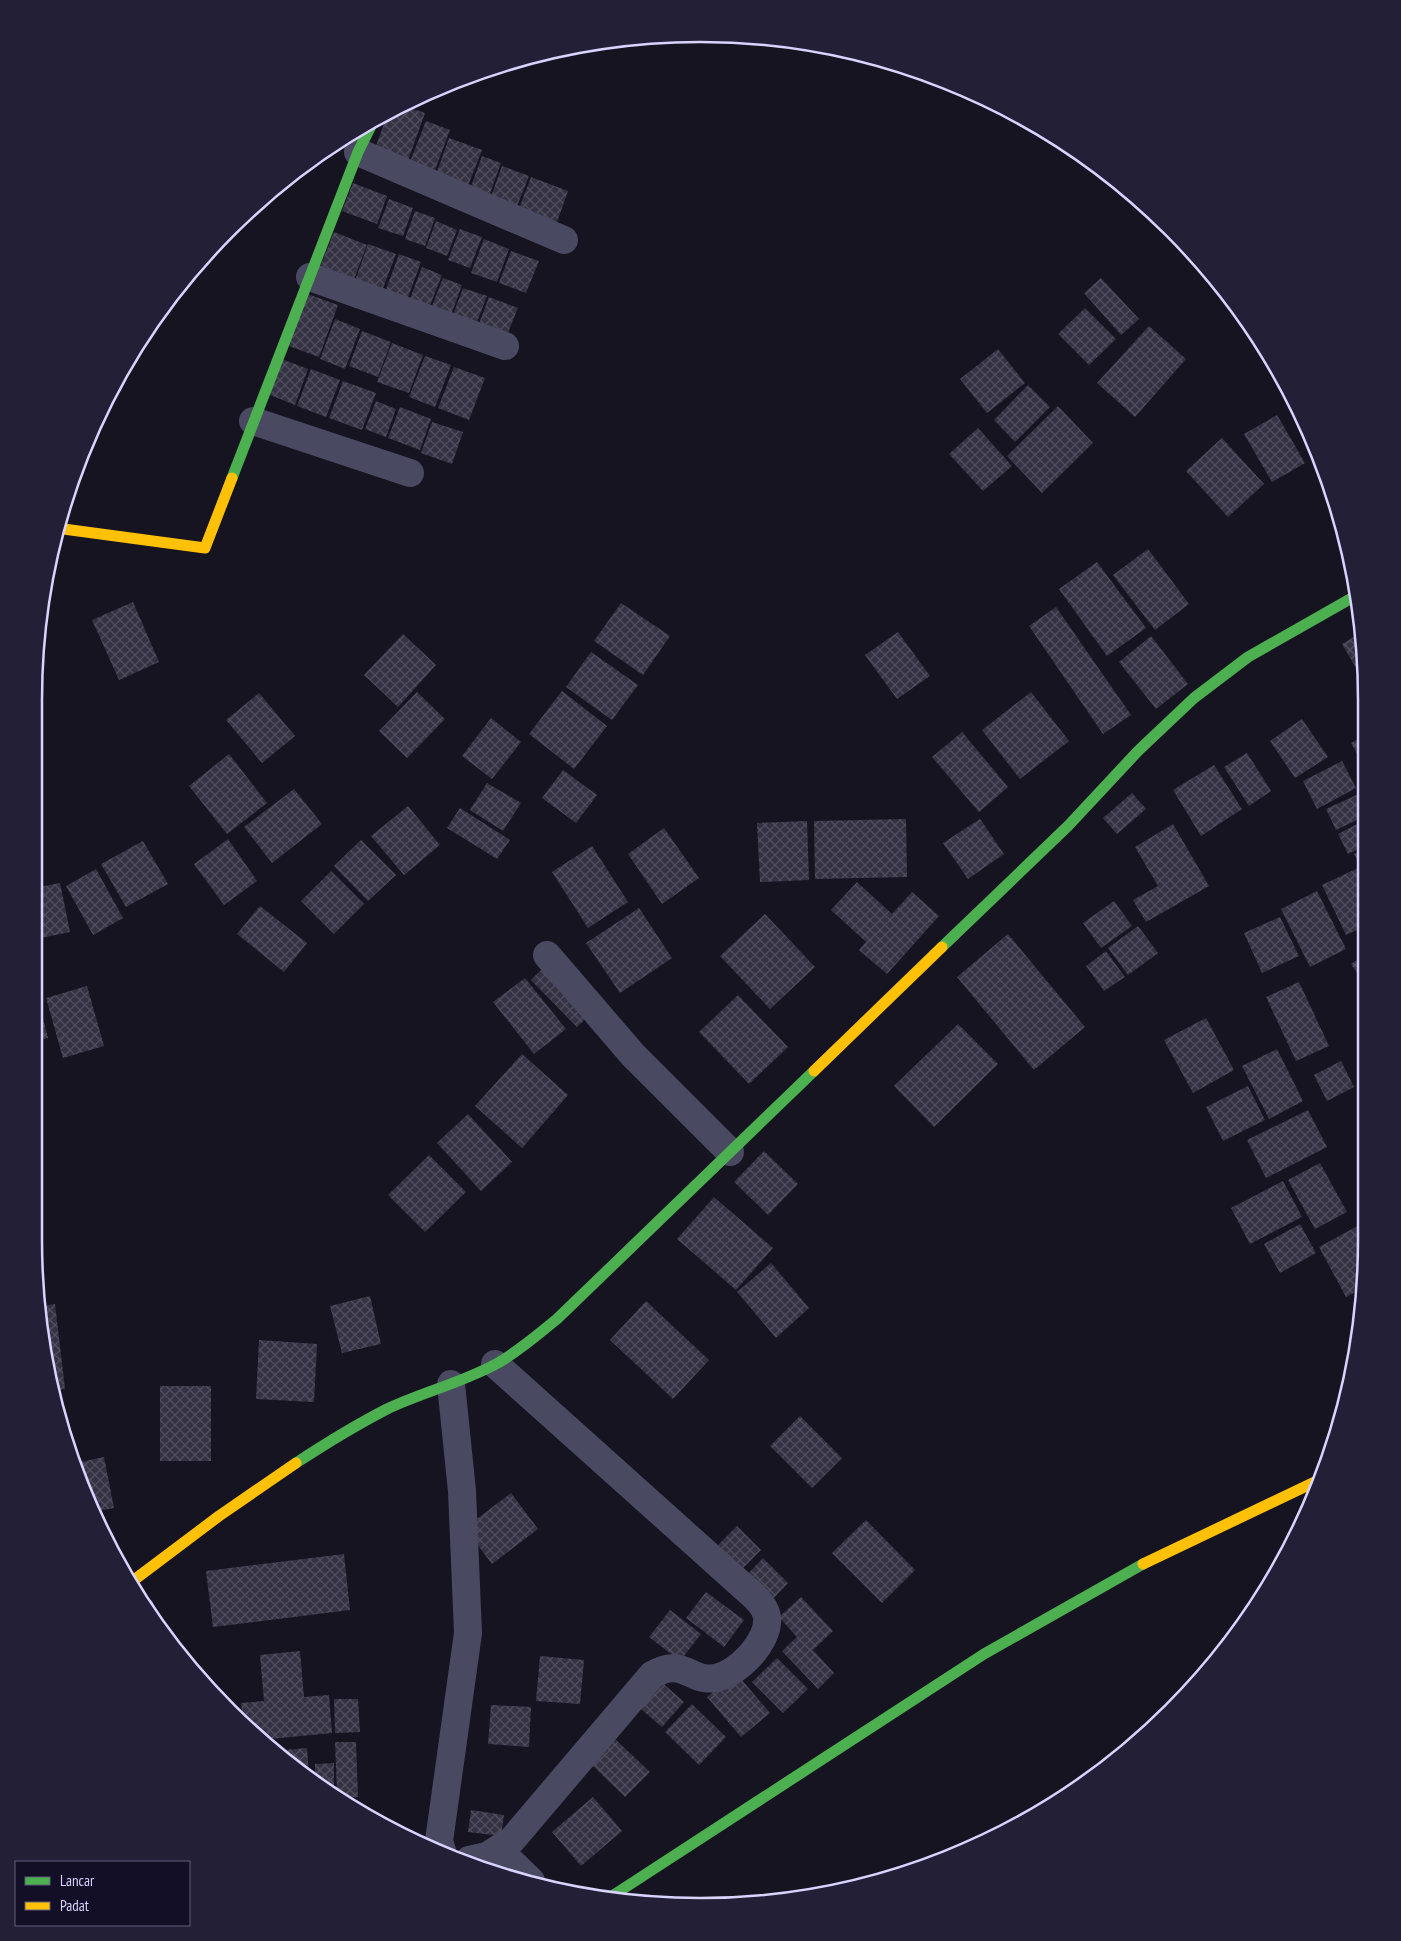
<svg xmlns="http://www.w3.org/2000/svg" width="1401" height="1941" viewBox="0 0 1401 1941" font-family="'PT Sans Narrow',sans-serif">
  <style>
    .building { fill: url(#building-cross-hatch) }
    .lines { fill: none; stroke-linecap: round; stroke-linejoin: round }
    .street { stroke: #4a4962; stroke-width: 28 }
    .fast { stroke: #4caf50; stroke-width: 11 }
    .slow { stroke: #ffc107; stroke-width: 11 }
    .rim { fill: none; stroke: #d9d4ff; stroke-width: 2.5 }
  </style>
  <defs>
    <pattern id="building-cross-hatch" width="8" height="8" patternUnits="userSpaceOnUse" patternTransform="scale(1.25)"><rect width="8" height="8" fill="#343243"/><path d="M0 0l8 8M0 8l8-8" fill="none" stroke="#514f5f"/></pattern>
  </defs>
  <rect width="100%" height="100%" fill="#161421"/>
  <g class="building">
    <path d="M402 105 425 113 406 166 373 154 388 113Z"/>
    <path d="M426 121 450 130 432 178 407 169Z"/>
    <path d="M449 138 482 150 466 191 434 180Z"/>
    <path d="M482 156 501 163 489 196 470 189Z"/>
    <path d="M502 166 529 176 516 209 490 199Z"/>
    <path d="M531 177 568 191 556 225 518 211Z"/>
    <path d="M353 183 387 196 377 224 342 211Z"/>
    <path d="M389 199 413 208 403 236 378 228Z"/>
    <path d="M415 211 435 218 425 246 405 239Z"/>
    <path d="M436 221 457 230 447 256 426 248Z"/>
    <path d="M460 229 482 237 470 268 448 260Z"/>
    <path d="M334 232 367 245 354 279 320 267Z"/>
    <path d="M484 239 509 249 497 282 471 273Z"/>
    <path d="M368 244 396 254 382 291 355 281Z"/>
    <path d="M511 251 539 261 526 293 499 283Z"/>
    <path d="M399 254 421 262 407 300 385 292Z"/>
    <path d="M422 267 442 275 429 308 409 301Z"/>
    <path d="M443 278 462 285 450 318 430 311Z"/>
    <path d="M1101 278 1139 319 1121 335 1084 293Z"/>
    <path d="M463 288 487 296 474 330 451 320Z"/>
    <path d="M305 293 338 305 319 357 286 345Z"/>
    <path d="M489 297 518 308 505 340 477 329Z"/>
    <path d="M1085 308 1116 339 1089 365 1058 334Z"/>
    <path d="M335 319 360 329 345 369 320 359Z"/>
    <path d="M1149 326 1186 359 1135 417 1097 383Z"/>
    <path d="M362 331 391 342 378 377 349 366Z"/>
    <path d="M392 343 423 355 409 393 377 382Z"/>
    <path d="M998 349 1025 383 987 413 960 379Z"/>
    <path d="M425 356 451 365 435 407 409 397Z"/>
    <path d="M279 358 308 369 295 405 265 393Z"/>
    <path d="M454 367 485 378 469 420 438 408Z"/>
    <path d="M311 369 340 380 326 417 297 406Z"/>
    <path d="M343 381 376 393 362 430 329 418Z"/>
    <path d="M1028 385 1050 407 1015 442 994 420Z"/>
    <path d="M376 401 396 409 386 437 365 429Z"/>
    <path d="M1058 406 1093 443 1042 493 1007 456Z"/>
    <path d="M400 407 431 419 420 450 388 438Z"/>
    <path d="M1277 415 1305 463 1272 482 1244 434Z"/>
    <path d="M432 422 463 432 452 464 421 453Z"/>
    <path d="M978 428 1012 466 983 491 949 454Z"/>
    <path d="M1222 438 1264 484 1228 517 1186 471Z"/>
    <path d="M1148 549 1189 604 1155 630 1113 575Z"/>
    <path d="M1097 562 1146 628 1107 656 1059 589Z"/>
    <path d="M133 602 159 662 119 680 92 620Z"/>
    <path d="M621 603 670 636 643 675 594 641Z"/>
    <path d="M1056 607 1131 715 1103 734 1029 626Z"/>
    <path d="M898 632 930 676 897 699 865 655Z"/>
    <path d="M1362 632V678L1342 644Z"/>
    <path d="M403 634 436 665 398 707 364 675Z"/>
    <path d="M1151 636 1188 684 1156 709 1119 662Z"/>
    <path d="M591 652 638 685 612 720 566 687Z"/>
    <path d="M562 691 607 726 574 769 529 734Z"/>
    <path d="M417 692 445 719 407 758 379 731Z"/>
    <path d="M1031 692 1069 741 1020 779 982 730Z"/>
    <path d="M259 693 295 736 262 763 226 720Z"/>
    <path d="M491 718 521 742 492 779 462 756Z"/>
    <path d="M1302 719 1328 757 1295 778 1270 741Z"/>
    <path d="M962 732 1008 787 979 812 932 757Z"/>
    <path d="M1362 737V763L1351 743Z"/>
    <path d="M1247 753 1271 791 1249 806 1224 767Z"/>
    <path d="M229 754 267 803 227 834 189 786Z"/>
    <path d="M1342 761 1356 788 1317 809 1303 781Z"/>
    <path d="M1214 765 1242 809 1201 836 1173 790Z"/>
    <path d="M563 770 597 795 576 823 542 798Z"/>
    <path d="M487 783 521 803 503 831 470 810Z"/>
    <path d="M294 789 322 824 272 863 244 827Z"/>
    <path d="M1363 792V817L1336 830 1326 809Z"/>
    <path d="M1132 793 1146 809 1117 834 1103 818Z"/>
    <path d="M408 806 440 845 404 875 371 836Z"/>
    <path d="M460 808 510 840 497 859 447 828Z"/>
    <path d="M906 819 907 877 815 879 814 821Z"/>
    <path d="M980 819 1004 854 968 879 943 843Z"/>
    <path d="M807 821 809 880 760 882 757 823Z"/>
    <path d="M1363 821V847L1348 854 1338 834Z"/>
    <path d="M1173 824 1209 886 1146 922 1133 900 1158 886 1135 847Z"/>
    <path d="M664 828 699 878 662 904 628 854Z"/>
    <path d="M228 839 257 881 224 905 194 864Z"/>
    <path d="M361 840 396 875 368 901 334 866Z"/>
    <path d="M143 841 168 884 126 907 101 864Z"/>
    <path d="M592 846 628 902 588 928 552 872Z"/>
    <path d="M1363 850V872L1354 854Z"/>
    <path d="M1358 868 1363 879 1364 927 1346 935 1322 885Z"/>
    <path d="M96 869 123 918 93 935 66 886Z"/>
    <path d="M331 871 364 904 334 934 301 901Z"/>
    <path d="M857 882 892 914 912 892 939 916 887 974 859 950 866 942 831 910Z"/>
    <path d="M60 883 70 932 36 939 34 928V888Z"/>
    <path d="M1317 891 1346 949 1310 967 1281 909Z"/>
    <path d="M1114 901 1132 926 1101 948 1083 923Z"/>
    <path d="M260 906 307 943 284 972 237 934Z"/>
    <path d="M639 908 672 958 620 993 586 943Z"/>
    <path d="M765 914 815 967 770 1009 720 956Z"/>
    <path d="M1280 917 1299 956 1262 973 1244 933Z"/>
    <path d="M1138 926 1158 953 1128 975 1108 948Z"/>
    <path d="M1008 934 1085 1027 1034 1070 957 977Z"/>
    <path d="M1106 951 1125 977 1104 991 1086 966Z"/>
    <path d="M1364 955V984L1351 964Z"/>
    <path d="M553 958 600 1005 577 1027 531 980Z"/>
    <path d="M525 978 566 1029 534 1054 493 1002Z"/>
    <path d="M34 982 48 1038 34 1042Z"/>
    <path d="M1299 982 1329 1046 1296 1061 1266 997Z"/>
    <path d="M87 986 104 1046 63 1058 46 998Z"/>
    <path d="M738 995 788 1047 749 1084 699 1032Z"/>
    <path d="M1206 1018 1234 1070 1193 1093 1164 1040Z"/>
    <path d="M958 1024 998 1064 934 1127 894 1086Z"/>
    <path d="M1277 1049 1303 1101 1269 1119 1242 1066Z"/>
    <path d="M522 1054 568 1095 522 1148 475 1106Z"/>
    <path d="M1341 1061 1354 1087 1327 1101 1314 1075Z"/>
    <path d="M1248 1086 1265 1120 1223 1141 1206 1107Z"/>
    <path d="M1308 1110 1327 1147 1266 1178 1247 1140Z"/>
    <path d="M468 1114 512 1162 481 1191 437 1143Z"/>
    <path d="M764 1151 798 1184 768 1215 734 1182Z"/>
    <path d="M429 1155 466 1192 425 1232 388 1195Z"/>
    <path d="M1320 1163 1347 1212 1315 1229 1288 1180Z"/>
    <path d="M1283 1181 1302 1217 1250 1244 1231 1208Z"/>
    <path d="M714 1197 773 1248 736 1290 677 1239Z"/>
    <path d="M1365 1222 1366 1286 1346 1297 1319 1247Z"/>
    <path d="M1300 1224 1316 1253 1280 1273 1264 1244Z"/>
    <path d="M771 1263 809 1308 776 1338 737 1292Z"/>
    <path d="M370 1296 381 1344 342 1353 330 1306Z"/>
    <path d="M646 1301 709 1360 673 1399 610 1340Z"/>
    <path d="M55 1304 65 1389 54 1390 42 1306Z"/>
    <path d="M259 1340 317 1344 314 1402 256 1399Z"/>
    <rect x="160" y="1386" width="51" height="75"/>
    <path d="M800 1416 842 1458 812 1488 770 1446Z"/>
    <path d="M104 1457 114 1508 94 1512 75 1463Z"/>
    <path d="M511 1493 538 1529 492 1564 465 1528Z"/>
    <path d="M866 1520 915 1570 882 1603 832 1553Z"/>
    <path d="M737 1526 761 1550 739 1572 715 1548Z"/>
    <path d="M344 1554 350 1610 213 1627 206 1571Z"/>
    <path d="M763 1558 788 1583 769 1603 744 1578Z"/>
    <path d="M706 1592 744 1620 724 1647 686 1618Z"/>
    <path d="M801 1597 833 1631 813 1650 834 1673 818 1689 782 1651 797 1637 779 1617Z"/>
    <path d="M152 1600 166 1633 142 1604Z"/>
    <path d="M670 1610 701 1634 680 1661 649 1637Z"/>
    <path d="M300 1651 304 1697 329 1695 332 1733 259 1740 243 1721 241 1703 264 1701 260 1655Z"/>
    <path d="M540 1656 584 1660 580 1704 536 1701Z"/>
    <path d="M777 1658 808 1689 783 1713 752 1682Z"/>
    <path d="M736 1673 770 1713 741 1737 707 1697Z"/>
    <path d="M658 1679 684 1702 662 1727 635 1704Z"/>
    <path d="M334 1699H358L360 1732 335 1733Z"/>
    <path d="M692 1704 726 1737 699 1765 665 1732Z"/>
    <path d="M491 1705 531 1707 529 1747 488 1744Z"/>
    <path d="M614 1738 650 1772 625 1797 590 1763Z"/>
    <path d="M335 1742H356L358 1797H344L337 1793Z"/>
    <path d="M307 1748 309 1774 274 1751Z"/>
    <path d="M334 1763V1791L315 1778V1764Z"/>
    <path d="M593 1797 622 1831 581 1866 552 1832Z"/>
    <path d="M471 1810 504 1815 501 1836 468 1832Z"/>
  </g>
  <g class="lines">
    <g class="street">
      <path d="M358 152 564 240"/>
      <path d="M310 277 505 346"/>
      <path d="M253 421 410 473"/>
      <path d="M547 955 633 1055 730 1152"/>
      <path d="M499 1850 531 1881"/>
      <path d="M442 1851 439 1841 468 1633 462 1491 451 1384"/>
      <path d="M469 1860 487 1856 512 1840 652 1675C683 1656 691 1683 715 1678 738 1674 770 1641 767 1617 766 1609 760 1602 755 1597L495 1364"/>
    </g>
    <g class="fast">
      <path d="M232 478 358 152 372 124"/>
      <path d="M942 947 1068 826 1138 751 1194 698 1248 657 1357 595"/>
      <path d="M296 1463C325 1444 356 1425 387 1409 423 1392 461 1383 496 1364 518 1352 537 1335 557 1319L814 1071"/>
      <path d="M609 1898 984 1654 1143 1564"/>
    </g>
    <g class="slow">
      <path d="M56 528 205 548 232 478"/>
      <path d="M814 1071 942 947"/>
      <path d="M1143 1564 1319 1480"/>
      <path d="M130 1583 219 1516 296 1463"/>
    </g>
  </g>
  <path d="M0 0H1401V1941H0ZM700 42H700A658 658 0 0 1 1358 700V1240A658 658 0 0 1 700 1898H700A658 658 0 0 1 42 1240V700A658 658 0 0 1 700 42Z" fill="#231f37" fill-rule="evenodd"/>
  <path class="rim" d="M700 42H700A658 658 0 0 1 1358 700V1240A658 658 0 0 1 700 1898H700A658 658 0 0 1 42 1240V700A658 658 0 0 1 700 42Z"/>
  <rect x="15" y="1861" width="175" height="65" fill="#130f26" stroke="#625e7d"/>
  <rect x="25" y="1877" width="25" height="8" fill="#4caf50" stroke="#625e7d"/>
  <text x="60" y="1886" font-size="15" fill="#d9d4ff">Lancar</text>
  <rect x="25" y="1902" width="25" height="8" fill="#ffc107" stroke="#625e7d"/>
  <text x="60" y="1911" font-size="15" fill="#d9d4ff">Padat</text>
</svg>
